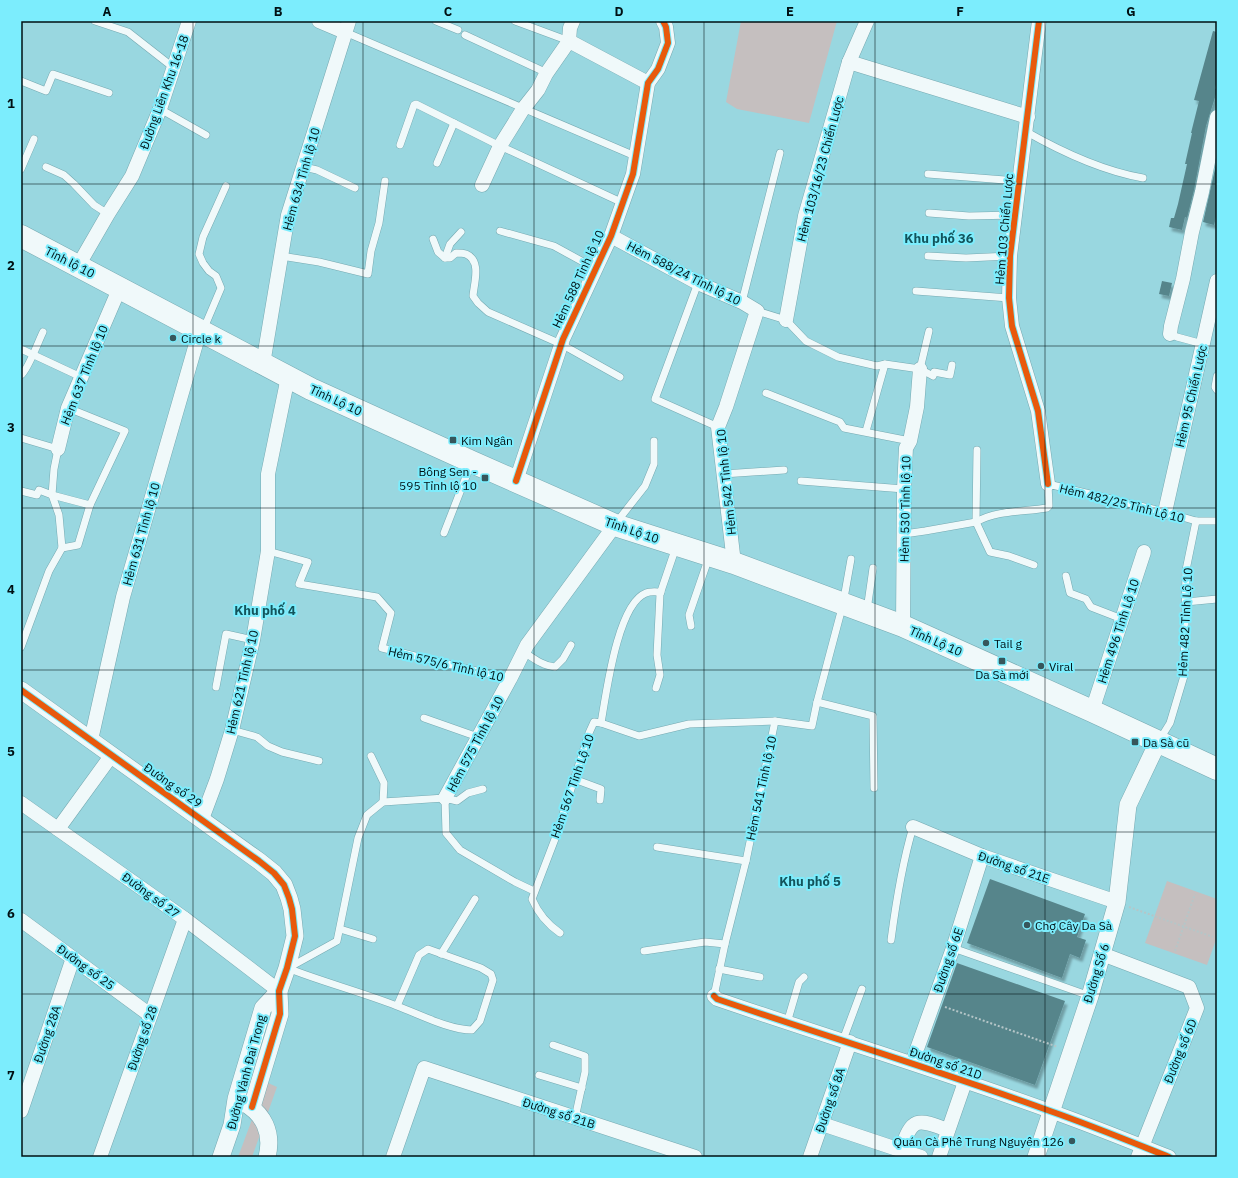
<svg xmlns="http://www.w3.org/2000/svg" width="1238" height="1178" viewBox="0 0 1238 1178" font-family="'IBM Plex Sans',sans-serif">
  <style>
    .green { fill: #c5bfbf }
    .building { fill: #57858b; filter: url(#shadow) }
    .lines { fill: none; stroke-linecap: round; stroke-linejoin: round }
    .service-casing { stroke: #75a9b1; stroke-width: 8 }
    .minor-casing { stroke: #75a9b1; stroke-width: 15 }
    .tertiary-casing { stroke: #75a9b1; stroke-width: 18 }
    .primary-casing { stroke: #75a9b1; stroke-width: 23 }
    .path { stroke: #b5c6c8; stroke-width: 2; stroke-dasharray: 2 2; stroke-linecap: butt }
    .service { stroke: #f0f9fa; stroke-width: 7 }
    .minor { stroke: #f0f9fa; stroke-width: 14 }
    .tertiary { stroke: #f0f9fa; stroke-width: 17 }
    .primary { stroke: #f0f9fa; stroke-width: 22 }
    .cycleway-casing { stroke: #7cedfd; stroke-width: 8 }
    .cycleway { stroke: #e8590c; stroke-width: 6 }
    .grid { fill: none; stroke: #001013; stroke-width: 1; stroke-opacity: 0.55 }
    .poi-dot { fill: #36565b; stroke: #7cedfd; stroke-width: 1.5 }
    .labels { text-anchor: middle; dominant-baseline: central; stroke-width: 4; stroke-linejoin: round; paint-order: stroke }
    .street-label { font-size: 12px; fill: #001013; stroke: #7cedfd }
    .poi-label { font-size: 12px; fill: #001013; stroke: #7cedfd; text-anchor: start }
    .neighbourhood-label { font-size: 13px; font-weight: bold; fill: #13545c; stroke: #7cedfd }
    .neatline { fill: none; stroke: #001013; stroke-width: 1.5 }
    .grid-label { font-size: 13px; text-anchor: middle; font-weight: bold; fill: #001013 }
  </style>
  <defs>
    <filter id="shadow"><feDropShadow dx="2.5" dy="4" stdDeviation="1" flood-color="#0004"/></filter>
  </defs>
  <rect width="100%" height="100%" fill="#99d7e0"/>
  <g class="green">
    <path d="M741 21H837L809 123 737 109 726 102Z"/>
    <path d="M1167 881 1217 899V937L1207 965 1145 943Z"/>
    <path d="M266 1082 277 1087 252 1157H238Z"/>
  </g>
  <g class="building">
    <path d="M1213 31 1217 32V81L1215 88 1217 91 1206 126 1194 190 1187 218 1185 217 1182 230 1169 227 1171 218H1174L1178 204 1187 164H1185L1192 133H1191L1199 101 1194 100Z"/>
    <path d="M1217 160V213L1214 225 1203 222Z"/>
    <path d="M1162 281 1172 283 1169 296 1159 294Z"/>
    <path d="M990 879 1085 914 1077 937 1086 940 1080 958 1070 954 1062 978 967 943Z"/>
    <path d="M957 963 1065 1001 1035 1085 927 1047Z"/>
  </g>
  <g class="lines">
    <defs>
      <g id="service">
        <path d="M95 21 128 32 174 68"/>
        <path d="M436 21 458 30"/>
        <path d="M515 21 569 41"/>
        <path d="M345 32 635 156"/>
        <path d="M465 35 547 73"/>
        <path d="M21 81 46 91 53 74 109 93"/>
        <path d="M160 109 206 135"/>
        <path d="M1025 131C1060 151 1103 171 1143 178"/>
        <path d="M400 145 414 105 416 104 500 146 623 203"/>
        <path d="M437 163 454 123"/>
        <path d="M46 167 64 175 74 184 94 205 108 214"/>
        <path d="M304 167 317 170 355 188"/>
        <path d="M21 169 34 139"/>
        <path d="M928 174 1018 181"/>
        <path d="M929 213 969 216 1015 215"/>
        <path d="M500 231 554 246 596 269"/>
        <path d="M433 239 438 252 445 258H450L456 253C459 253 463 253 466 254 482 261 474 283 473 296L478 303 488 312 561 344 620 377"/>
        <path d="M281 256 319 262 368 274 371 251 379 223 385 181"/>
        <path d="M928 256 966 258 1010 256"/>
        <path d="M445 258 450 244 461 232"/>
        <path d="M698 283 655 399 718 427"/>
        <path d="M916 291 1009 298"/>
        <path d="M742 302 780 153"/>
        <path d="M757 311 786 320 806 341 838 357 877 366 885 364 920 369 933 376 934 372 950 375 952 365"/>
        <path d="M202 328 207 321 221 288 216 276 209 271 203 263 199 254 203 237 226 186"/>
        <path d="M1170 334 1177 337 1203 344"/>
        <path d="M21 349 81 377"/>
        <path d="M920 369 929 331"/>
        <path d="M21 375C28 370 38 342 43 332"/>
        <path d="M1217 376 1215 387 1217 390"/>
        <path d="M766 393 840 422 844 428 910 441"/>
        <path d="M866 431 885 364"/>
        <path d="M21 438 58 449 54 469 52 495 59 515 62 548 49 571 21 647"/>
        <path d="M977 450 976 522 990 552 1009 556 1034 565"/>
        <path d="M723 474 784 470"/>
        <path d="M801 481 904 489"/>
        <path d="M21 491 37 495 39 490 52 495 90 505"/>
        <path d="M616 523 645 486 654 464V441"/>
        <path d="M444 533 471 464"/>
        <path d="M904 534 925 531 976 522C998 510 1023 512 1047 508L1049 506 1048 484 1165 512 1196 521H1217"/>
        <path d="M62 548 78 545 90 505 125 431 68 408"/>
        <path d="M268 551 308 562 299 584 377 597 391 613 382 648 510 679"/>
        <path d="M1066 576 1070 593 1086 599 1091 607 1122 619"/>
        <path d="M1186 602 1217 599"/>
        <path d="M867 610 873 568"/>
        <path d="M691 626 689 615 709 557"/>
        <path d="M524 652C533 658 543 666 555 667L563 659 571 645"/>
        <path d="M216 687 226 634 253 640"/>
        <path d="M656 688 660 675 657 655 660 594 676 547"/>
        <path d="M817 702 873 716 874 788"/>
        <path d="M424 718 478 737"/>
        <path d="M601 723C606 696 617 604 646 593 650 591 657 592 661 592"/>
        <path d="M232 730 257 737 268 746 282 752 319 761"/>
        <path d="M1160 739 1170 723 1184 676 1186 570 1196 521"/>
        <path d="M371 756 384 783 383 802"/>
        <path d="M574 779 601 789 600 800"/>
        <path d="M445 798 446 833 460 850 515 882 534 891"/>
        <path d="M657 847 746 861"/>
        <path d="M340 929 373 939"/>
        <path d="M560 933C547 924 538 913 532 899L555 839 589 733 594 722 601 723 639 736 689 724 775 721"/>
        <path d="M891 940C896 902 902 864 913 827"/>
        <path d="M953 948 1090 996"/>
        <path d="M644 951 705 942 725 944"/>
        <path d="M441 954 475 899"/>
        <path d="M290 967 337 941 358 838 367 815 383 802 445 798 457 801 468 793 483 789"/>
        <path d="M287 968C323 982 361 992 397 1006 419 1014 449 1030 472 1030L480 1021 493 980 491 974 481 968 428 949 419 955 397 1006"/>
        <path d="M719 969 760 977"/>
        <path d="M714 996 725 944 746 861 775 721 812 726 817 702 843 604 851 559"/>
        <path d="M787 1023 799 982 804 977"/>
        <path d="M843 1040 862 989"/>
        <path d="M553 1045 585 1056V1072L575 1118"/>
        <path d="M539 1075 582 1088"/>
      </g>
      <g id="minor">
        <path d="M319 21 345 32"/>
        <path d="M1039 21 1010 256 1009 298 1012 326 1038 411 1048 484"/>
        <path d="M569 41 648 83"/>
        <path d="M849 62 1028 117"/>
        <path d="M482 185 500 146 523 109 538 90 546 74 569 41 570 28 573 21"/>
        <path d="M611 236 698 283 742 302 757 311 726 407 718 427 734 563"/>
        <path d="M78 266 108 214 132 176 160 109 189 21"/>
        <path d="M786 320 805 216 849 62 867 21"/>
        <path d="M1170 334 1171 326 1183 279 1192 232 1202 192 1217 117"/>
        <path d="M263 364 288 215 349 21"/>
        <path d="M58 449 68 408 120 287"/>
        <path d="M516 481 563 339 611 236 633 174 648 83 658 69 668 43 666 27 663 21"/>
        <path d="M1165 512 1217 281"/>
        <path d="M903 626 904 489 906 448 910 441 917 407 920 369"/>
        <path d="M1092 711 1144 552"/>
        <path d="M91 740 123 597 200 330"/>
        <path d="M445 798 510 679 527 645 615 525"/>
        <path d="M21 803 185 919 279 991"/>
        <path d="M202 819 217 779 232 730 253 640 268 551V474L288 377"/>
        <path d="M913 827 982 856 1117 902"/>
        <path d="M58 829 111 756"/>
        <path d="M21 920 150 1015"/>
        <path d="M1102 954 1189 987 1197 1008 1138 1157"/>
        <path d="M714 996 717 999C828 1037 940 1071 1050 1111 1090 1125 1129 1141 1169 1157"/>
        <path d="M912 1063 953 948 982 856"/>
        <path d="M21 1111 73 958"/>
        <path d="M822 1124 921 1157"/>
        <path d="M901 1150C912 1117 917 1118 948 1130"/>
        <path d="M100 1157 185 919"/>
        <path d="M393 1157 424 1068 695 1157"/>
        <path d="M810 1157 850 1042"/>
        <path d="M939 1157 965 1082"/>
      </g>
      <g id="tertiary">
        <path d="M21 690 259 861 274 873 284 885 289 898 292 909 295 936 287 968 279 991 280 1014 252 1107"/>
        <path d="M242 1102C264 1113 273 1133 267 1157"/>
        <path d="M221 1157 232 1125 236 1099 263 1008 279 991"/>
        <path d="M1036 1157 1090 996 1117 902 1128 805 1158 742"/>
      </g>
      <path id="primary" d="M21 236 311 389 472 462 615 525 734 563 903 626 1092 711 1217 769"/>
    </defs>
    <use href="#service" class="service-casing"/>
    <use href="#minor" class="minor-casing"/>
    <use href="#tertiary" class="tertiary-casing"/>
    <use href="#primary" class="primary-casing"/>
    <g class="path">
      <path d="M1129 907 1213 937"/>
      <path d="M1175 951 1195 894"/>
      <path d="M945 1007 1058 1047"/>
    </g>
    <use href="#service" class="service"/>
    <use href="#minor" class="minor"/>
    <use href="#tertiary" class="tertiary"/>
    <use href="#primary" class="primary"/>
    <defs>
      <g id="cycleway">
        <path d="M1039 21 1010 256 1009 298 1012 326 1038 411 1048 484"/>
        <path d="M516 481 563 339 611 236 633 174 648 83 658 69 668 43 666 27 663 21"/>
        <path d="M21 690 259 861 274 873 284 885 289 898 292 909 295 936 287 968 279 991 280 1014 252 1107"/>
        <path d="M714 996 717 999C828 1037 940 1071 1050 1111 1090 1125 1129 1141 1169 1157"/>
      </g>
    </defs>
    <use href="#cycleway" class="cycleway-casing"/>
    <use href="#cycleway" class="cycleway"/>
  </g>
  <path class="grid" d="M193 21V1157M363 21V1157M534 21V1157M704 21V1157M875 21V1157M1045 21V1157M21 184H1217M21 346H1217M21 508H1217M21 670H1217M21 832H1217M21 994H1217"/>
  <g class="poi-dot">
    <circle cx="173" cy="338" r="4"/>
    <rect x="449" y="436" width="8" height="8" rx="2"/>
    <rect x="481" y="474" width="8" height="8" rx="2"/>
    <circle cx="986" cy="643" r="4"/>
    <rect x="998" y="657" width="8" height="8" rx="2"/>
    <circle cx="1041" cy="666" r="4"/>
    <rect x="1131" y="738" width="8" height="8" rx="2"/>
    <circle cx="1027" cy="925" r="4"/>
    <circle cx="1072" cy="1141" r="4"/>
  </g>
  <g class="labels">
    <g class="street-label">
      <text transform="translate(164 92) rotate(-70)">Đường Liên Khu 16-18</text>
      <text transform="translate(820 169) rotate(-75)">Hẻm 103/16/23 Chiến Lược</text>
      <text transform="translate(301 179) rotate(-74)">Hẻm 634 Tỉnh lộ 10</text>
      <text transform="translate(1004 229) rotate(-85)">Hẻm 103 Chiến Lược</text>
      <text transform="translate(70 262) rotate(27)">Tỉnh lộ 10</text>
      <text transform="translate(684 273) rotate(27)">Hẻm 588/24 Tỉnh lộ 10</text>
      <text transform="translate(578 279) rotate(-65)">Hẻm 588 Tỉnh lộ 10</text>
      <text transform="translate(84 375) rotate(-68)">Hẻm 637 Tỉnh lộ 10</text>
      <text transform="translate(1191 396) rotate(-77)">Hẻm 95 Chiến Lược</text>
      <text transform="translate(336 400) rotate(25)">Tỉnh Lộ 10</text>
      <text transform="translate(726 482) rotate(-96)">Hẻm 542 Tỉnh lộ 10</text>
      <text transform="translate(1122 503) rotate(14)">Hẻm 482/25 Tỉnh Lộ 10</text>
      <text transform="translate(905 509) rotate(-89)">Hẻm 530 Tỉnh lộ 10</text>
      <text transform="translate(632 530) rotate(19)">Tỉnh Lộ 10</text>
      <text transform="translate(141 534) rotate(-74)">Hẻm 631 Tỉnh lộ 10</text>
      <text transform="translate(1185 622) rotate(-87)">Hẻm 482 Tỉnh Lộ 10</text>
      <text transform="translate(1118 631) rotate(-72)">Hẻm 496 Tỉnh Lộ 10</text>
      <text transform="translate(936 641) rotate(24)">Tỉnh Lộ 10</text>
      <text transform="translate(446 664) rotate(13)">Hẻm 575/6 Tỉnh lộ 10</text>
      <text transform="translate(242 682) rotate(-77)">Hẻm 621 Tỉnh lộ 10</text>
      <text transform="translate(475 744) rotate(-62)">Hẻm 575 Tỉnh lộ 10</text>
      <text transform="translate(173 785) rotate(35)">Đường số 29</text>
      <text transform="translate(572 786) rotate(-71)">Hẻm 567 Tỉnh Lộ 10</text>
      <text transform="translate(761 788) rotate(-78)">Hẻm 541 Tỉnh lộ 10</text>
      <text transform="translate(1014 867) rotate(19)">Đường số 21E</text>
      <text transform="translate(151 895) rotate(36)">Đường số 27</text>
      <text transform="translate(948 960) rotate(-71)">Đường số 6E</text>
      <text transform="translate(86 967) rotate(36)">Đường số 25</text>
      <text transform="translate(1096 973) rotate(-73)">Đường Số 6</text>
      <text transform="translate(47 1034) rotate(-71)">Đường 28A</text>
      <text transform="translate(142 1038) rotate(-71)">Đường số 28</text>
      <text transform="translate(1180 1051) rotate(-68)">Đường số 6D</text>
      <text transform="translate(946 1063) rotate(19)">Đường số 21D</text>
      <text transform="translate(246 1072) rotate(-75)">Đường Vành Đai Trong</text>
      <text transform="translate(830 1100) rotate(-71)">Đường số 8A</text>
      <text transform="translate(559 1113) rotate(18)">Đường số 21B</text>
    </g>
    <g class="poi-label">
      <text x="181" y="338">Circle k</text>
      <text x="461" y="440">Kim Ngân</text>
      <text x="477" y="471" text-anchor="end">Bông Sen -<tspan x="477" dy="14">595 Tỉnh lộ 10</tspan></text>
      <text x="994" y="643">Tail g</text>
      <text x="1049" y="666">Viral</text>
      <text x="1002" y="674" text-anchor="middle">Da Sà mới</text>
      <text x="1143" y="742">Da Sà cũ</text>
      <text x="1035" y="925">Chợ Cây Da Sà</text>
      <text x="1064" y="1141" text-anchor="end">Quán Cà Phê Trung Nguyên 126</text>
    </g>
    <g class="neighbourhood-label">
      <text x="939" y="238">Khu phố 36</text>
      <text x="265" y="610">Khu phố 4</text>
      <text x="810" y="881">Khu phố 5</text>
    </g>
  </g>
  <rect width="1238" height="1178" fill="none" stroke="#7cedfd" stroke-width="44"/>
  <rect x="22" y="22" width="1194" height="1134" class="neatline"/>
  <g class="grid-label">
    <text x="107" y="16">A</text>
    <text x="278" y="16">B</text>
    <text x="448" y="16">C</text>
    <text x="619" y="16">D</text>
    <text x="790" y="16">E</text>
    <text x="960" y="16">F</text>
    <text x="1131" y="16">G</text>
    <text x="11" y="108">1</text>
    <text x="11" y="270">2</text>
    <text x="11" y="432">3</text>
    <text x="11" y="594">4</text>
    <text x="11" y="756">5</text>
    <text x="11" y="918">6</text>
    <text x="11" y="1080">7</text>
  </g>
</svg>
